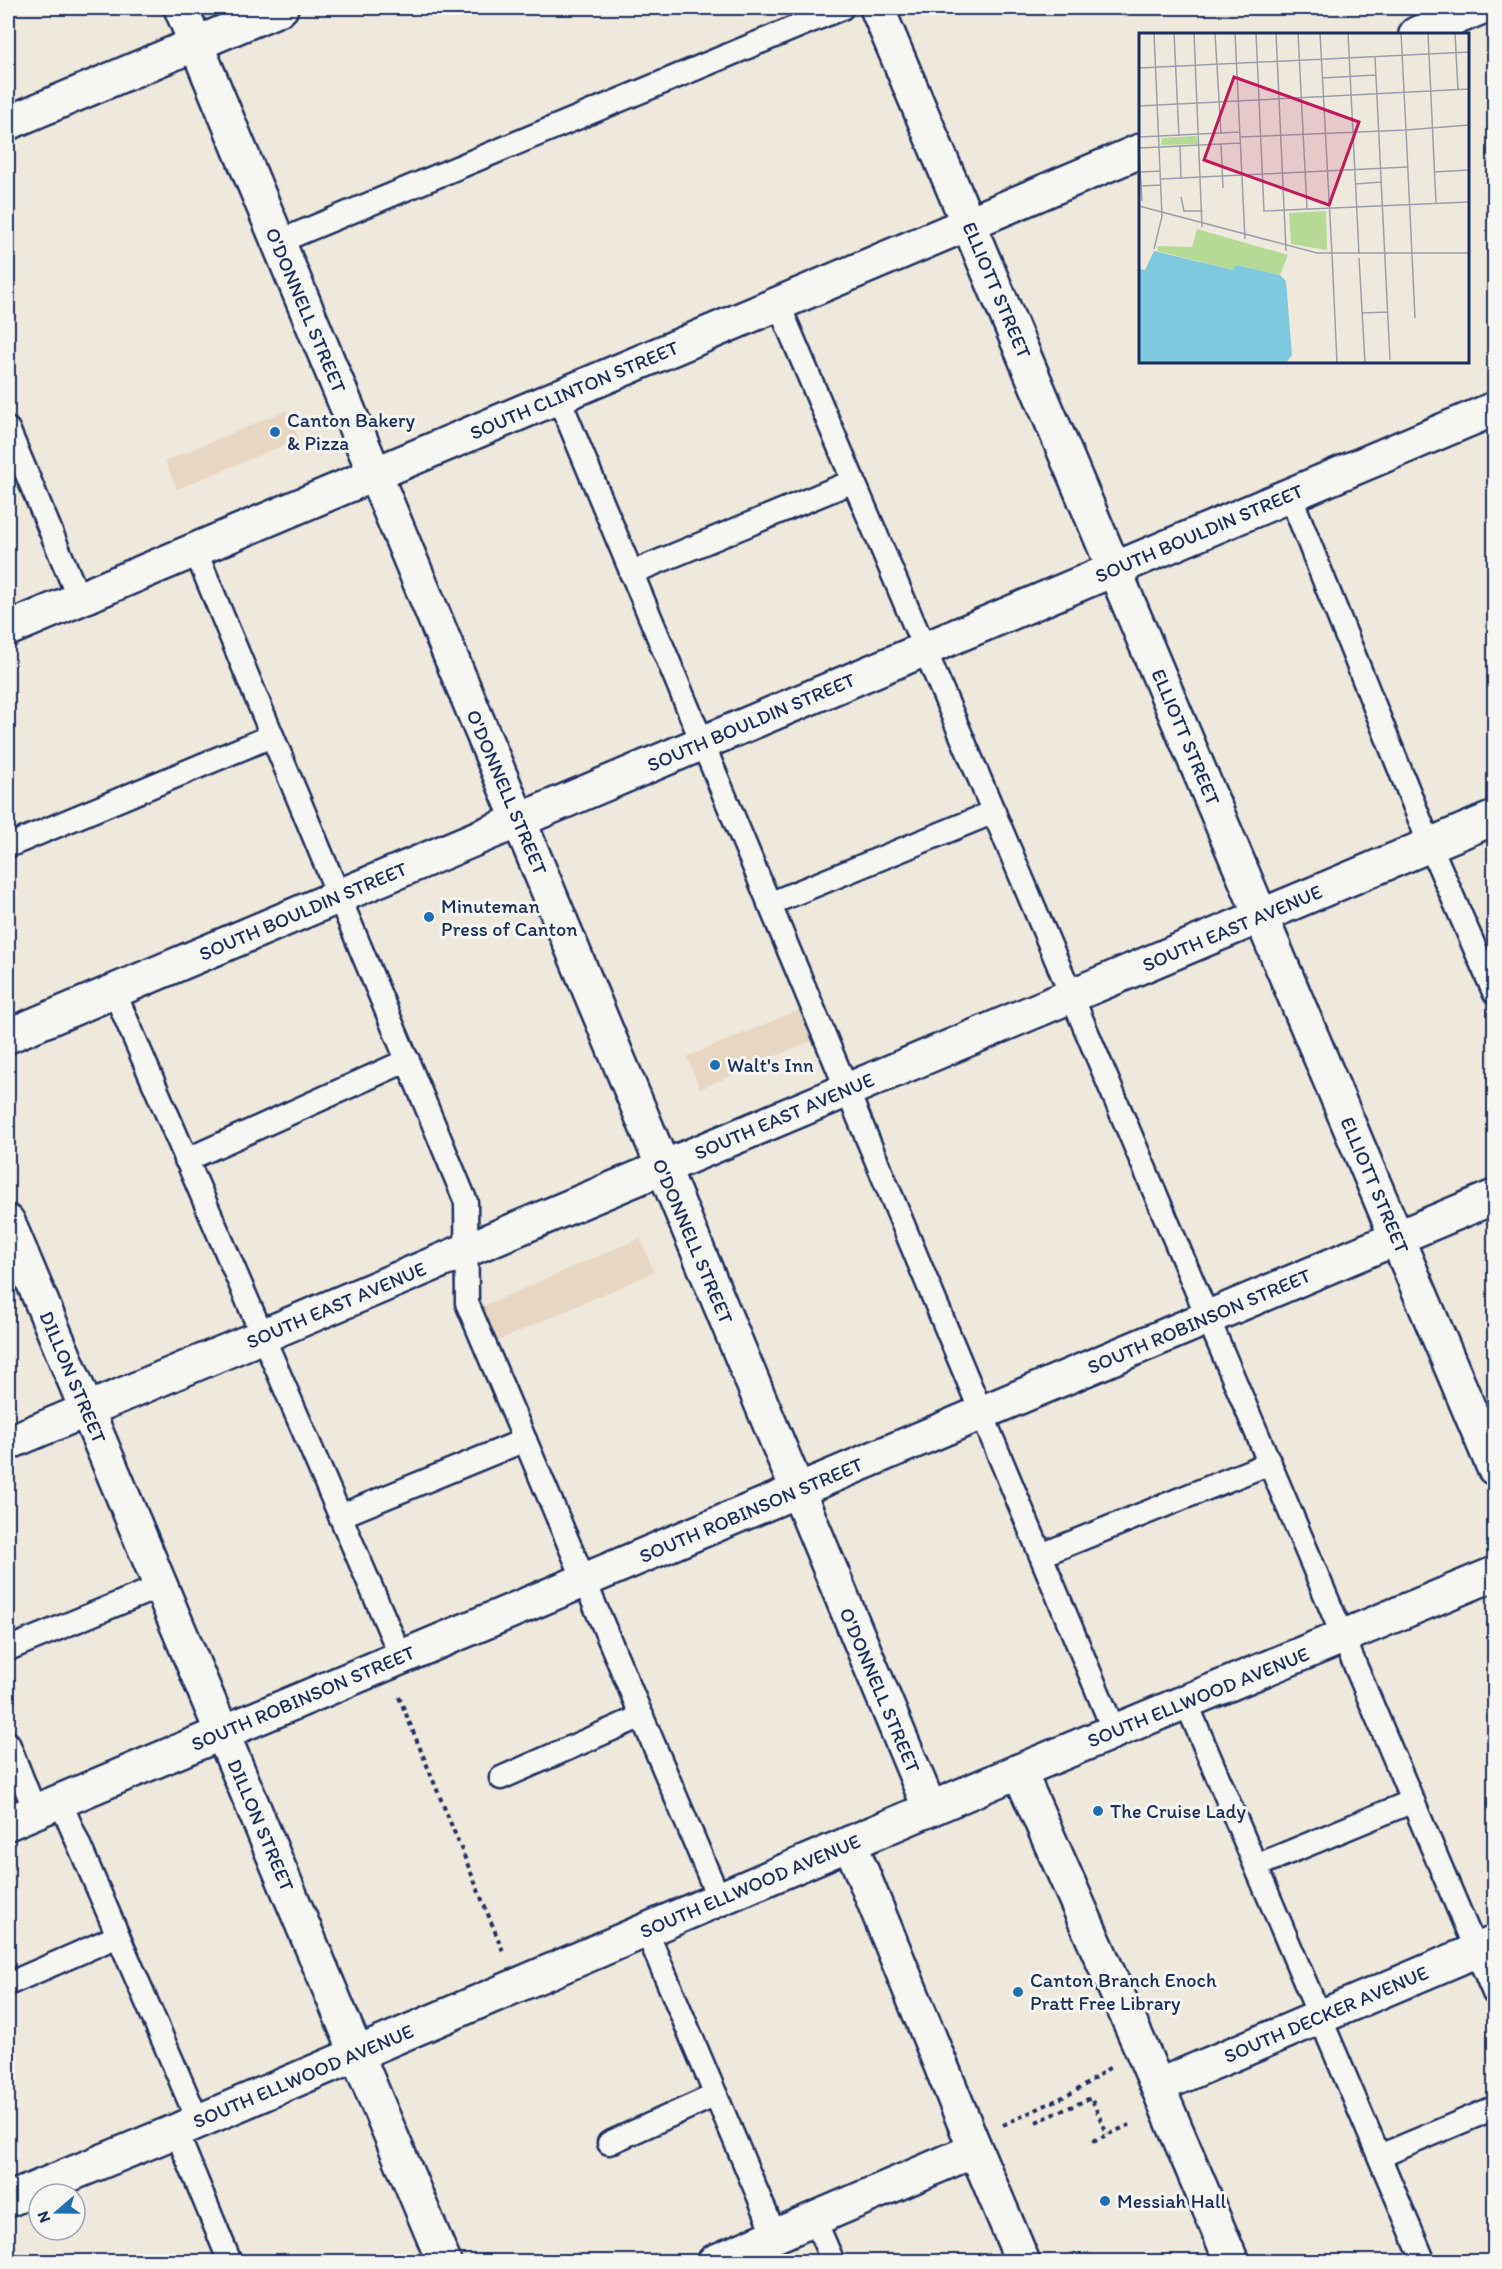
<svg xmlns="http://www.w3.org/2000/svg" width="1502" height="2269" viewBox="0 0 1502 2269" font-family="Itim,sans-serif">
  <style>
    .built { fill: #e7d7c2 }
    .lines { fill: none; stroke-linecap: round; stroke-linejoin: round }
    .service-casing { stroke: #1b2f5e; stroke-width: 27 }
    .minor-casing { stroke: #1b2f5e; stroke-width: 38 }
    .tertiary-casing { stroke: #1b2f5e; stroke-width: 38 }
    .path { stroke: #1b2f5e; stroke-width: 4; stroke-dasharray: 4.5 4.5; stroke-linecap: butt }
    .service { stroke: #f6f6f2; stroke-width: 22 }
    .minor { stroke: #f6f6f2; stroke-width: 33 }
    .tertiary { stroke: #f6f6f2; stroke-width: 33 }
    .poi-dot { fill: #1f6fb2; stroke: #f6f6f2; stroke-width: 2 }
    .labels { text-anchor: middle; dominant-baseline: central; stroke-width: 6; stroke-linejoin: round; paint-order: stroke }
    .street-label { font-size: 20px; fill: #1b2f5e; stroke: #f6f6f2 }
    .poi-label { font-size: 20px; fill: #1b2f5e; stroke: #f6f6f2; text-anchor: start }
    .inset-river { fill: none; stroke: #7fc9df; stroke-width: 3 }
    .inset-road { fill: none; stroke: #9a9eaa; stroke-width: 1.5 }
    .view { fill: #c2185b; fill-opacity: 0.15; stroke: #c2185b; stroke-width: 3 }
    .inset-edge { fill: none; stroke: #1b2f5e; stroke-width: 3 }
  </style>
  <rect width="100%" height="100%" fill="#efe8dc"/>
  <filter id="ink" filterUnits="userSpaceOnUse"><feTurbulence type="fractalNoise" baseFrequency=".0167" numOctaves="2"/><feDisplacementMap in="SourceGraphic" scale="12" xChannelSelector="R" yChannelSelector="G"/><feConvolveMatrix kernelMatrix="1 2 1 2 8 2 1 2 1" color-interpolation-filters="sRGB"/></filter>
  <g filter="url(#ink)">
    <g class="built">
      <path d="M287 410 299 439 177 489 165 461Z"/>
      <path d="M810 1005 823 1036 700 1089 687 1057Z"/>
      <path d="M640 1238 654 1272 491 1344 476 1309Z"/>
    </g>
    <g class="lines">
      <defs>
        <g id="service">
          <path d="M278 242 842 8"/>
          <path d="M778 303 1494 1993"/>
          <path d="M558 396 1114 1731"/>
          <path d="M8 429 79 599"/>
          <path d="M1290 495 1430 845 1494 992"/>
          <path d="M195 550 466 1202 467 1303 719 1899"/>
          <path d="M631 573 854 481"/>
          <path d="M8 846 272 736"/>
          <path d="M769 904 994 812"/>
          <path d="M114 991 401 1657"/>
          <path d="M186 1160 408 1060"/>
          <path d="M340 1516 525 1440"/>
          <path d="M1041 1555 1270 1463"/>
          <path d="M8 1649 161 1586"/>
          <path d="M1186 1702 1424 2262"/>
          <path d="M8 1743 35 1811"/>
          <path d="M501 1778 642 1716"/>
          <path d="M60 1801 198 2121"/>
          <path d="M1256 1866 1413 1801"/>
          <path d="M646 1930 775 2235"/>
          <path d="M8 1984 118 1936"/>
          <path d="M176 2131 230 2262"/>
          <path d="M609 2143 716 2095"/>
          <path d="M1380 2156 1494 2108"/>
          <path d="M814 2218 833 2262"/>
        </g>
        <g id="minor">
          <path d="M877 8 1494 1468"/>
          <path d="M1416 34 1480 8"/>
          <path d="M8 629 1140 151"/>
          <path d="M8 1036 1494 409"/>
          <path d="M8 1222 444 2262"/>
          <path d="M8 1823 1494 1197"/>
          <path d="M1158 2086 1494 1943"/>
          <path d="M714 2262 975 2150"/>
        </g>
        <g id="tertiary">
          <path d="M181 8 930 1809"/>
          <path d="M8 123 281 8"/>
          <path d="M8 1443 1494 818"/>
          <path d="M1019 1771 1143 2052 1232 2262"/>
          <path d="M850 1843 971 2139 1023 2262"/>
          <path d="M8 2200 176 2131 1019 1771 1494 1574"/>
        </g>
      </defs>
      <use href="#service" class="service-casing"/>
      <use href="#minor" class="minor-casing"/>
      <use href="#tertiary" class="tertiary-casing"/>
      <g class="path">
        <path d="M399 1697 503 1951"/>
        <path d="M1036 2122 1091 2098 1107 2134"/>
        <path d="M1003 2125 1076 2091 1112 2066"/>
        <path d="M1093 2141 1134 2123"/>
      </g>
      <use href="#service" class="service"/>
      <use href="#minor" class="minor"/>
      <use href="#tertiary" class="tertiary"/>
    </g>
  </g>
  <g class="poi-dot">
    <circle cx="275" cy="432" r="6"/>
    <circle cx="429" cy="917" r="6"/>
    <circle cx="715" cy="1065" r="6"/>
    <circle cx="1098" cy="1811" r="6"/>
    <circle cx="1018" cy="1992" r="6"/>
    <circle cx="1105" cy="2201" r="6"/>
  </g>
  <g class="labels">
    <g class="street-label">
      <text transform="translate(997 290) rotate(67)">ELLIOTT STREET</text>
      <text transform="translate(306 310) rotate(67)">O'DONNELL STREET</text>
      <text transform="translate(574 390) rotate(-23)">SOUTH CLINTON STREET</text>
      <text transform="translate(1199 533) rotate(-23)">SOUTH BOULDIN STREET</text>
      <text transform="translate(751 722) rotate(-23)">SOUTH BOULDIN STREET</text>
      <text transform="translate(1186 737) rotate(67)">ELLIOTT STREET</text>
      <text transform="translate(507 792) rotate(67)">O'DONNELL STREET</text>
      <text transform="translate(303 911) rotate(-23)">SOUTH BOULDIN STREET</text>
      <text transform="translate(1232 928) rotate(-23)">SOUTH EAST AVENUE</text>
      <text transform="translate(784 1116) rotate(-23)">SOUTH EAST AVENUE</text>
      <text transform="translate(1375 1185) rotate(67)">ELLIOTT STREET</text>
      <text transform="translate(693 1241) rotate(67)">O'DONNELL STREET</text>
      <text transform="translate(336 1305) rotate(-23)">SOUTH EAST AVENUE</text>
      <text transform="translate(1199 1321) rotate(-23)">SOUTH ROBINSON STREET</text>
      <text transform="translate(73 1377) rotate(67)">DILLON STREET</text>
      <text transform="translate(751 1510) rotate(-23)">SOUTH ROBINSON STREET</text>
      <text transform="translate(880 1690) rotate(67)">O'DONNELL STREET</text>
      <text transform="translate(1198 1697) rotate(-22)">SOUTH ELLWOOD AVENUE</text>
      <text transform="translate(303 1698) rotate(-23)">SOUTH ROBINSON STREET</text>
      <text transform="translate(261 1825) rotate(67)">DILLON STREET</text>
      <text transform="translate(750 1886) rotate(-23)">SOUTH ELLWOOD AVENUE</text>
      <text transform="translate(1326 2014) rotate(-23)">SOUTH DECKER AVENUE</text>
      <text transform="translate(303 2076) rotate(-23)">SOUTH ELLWOOD AVENUE</text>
    </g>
    <g class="poi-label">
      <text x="287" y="420">Canton Bakery<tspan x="287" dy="23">&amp; Pizza</tspan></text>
      <text x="441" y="906">Minuteman<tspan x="441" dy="23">Press of Canton</tspan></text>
      <text x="727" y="1065">Walt's Inn</text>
      <text x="1110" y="1811">The Cruise Lady</text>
      <text x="1030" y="1980">Canton Branch Enoch<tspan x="1030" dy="23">Pratt Free Library</tspan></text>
      <text x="1117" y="2201">Messiah Hall</text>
    </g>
  </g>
  <g transform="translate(1139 33)">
    <rect width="330" height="330" fill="#efe8dc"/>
    <path d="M57 103 59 111 22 112 23 105ZM187 178 188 217 152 211 150 180ZM58 196 149 222 141 242 97 232 94 237 18 218 19 213 53 214Z" fill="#b5da95"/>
    <path d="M15 218 94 237 97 232 141 242 147 248 153 322 147 330H0V236L6 237Z" fill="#7fc9df"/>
    <path class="inset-river" d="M0 327 36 298 51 279 59 232"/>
    <path class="inset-road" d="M15 0 23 183 15 216M35 0 40 103M55 0 63 194M76 0 82 100M96 0 106 206M117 0 125 178 330 169M137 0 147 218M159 0 168 176M181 0 193 221M209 0 220 221M289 0 297 171M316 0 319 57M236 24 251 327M0 35 330 19M183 45 237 42M0 73 330 56M267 97 273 222M267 97 330 92M0 104 101 99M102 104 267 97 262 0M82 111 84 155M41 113 42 146M0 115 102 110M0 115 3 168M2 139 22 138M295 139 330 137M22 146 268 134M216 151 242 149M2 153 22 152M42 164 45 178H64M0 173 178 220H330M193 221 198 330M273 222 276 285M220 225 226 330M223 280 249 279"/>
    <path class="view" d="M95 44 220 89 190 172 65 127Z"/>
    <rect width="330" height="330" class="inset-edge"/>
  </g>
  <rect width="1502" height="2269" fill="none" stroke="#f6f6f2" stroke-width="30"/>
  <rect x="15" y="15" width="1472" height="2239" fill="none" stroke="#1b2f5e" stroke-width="2" filter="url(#ink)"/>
  <g transform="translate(57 2212) rotate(250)"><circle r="28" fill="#f6f6f2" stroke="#9ea6b7" stroke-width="1.5"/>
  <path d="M0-4.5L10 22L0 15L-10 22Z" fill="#1f6fb2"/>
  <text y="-9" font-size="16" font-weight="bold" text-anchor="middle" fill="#1b2f5e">N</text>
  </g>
</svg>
